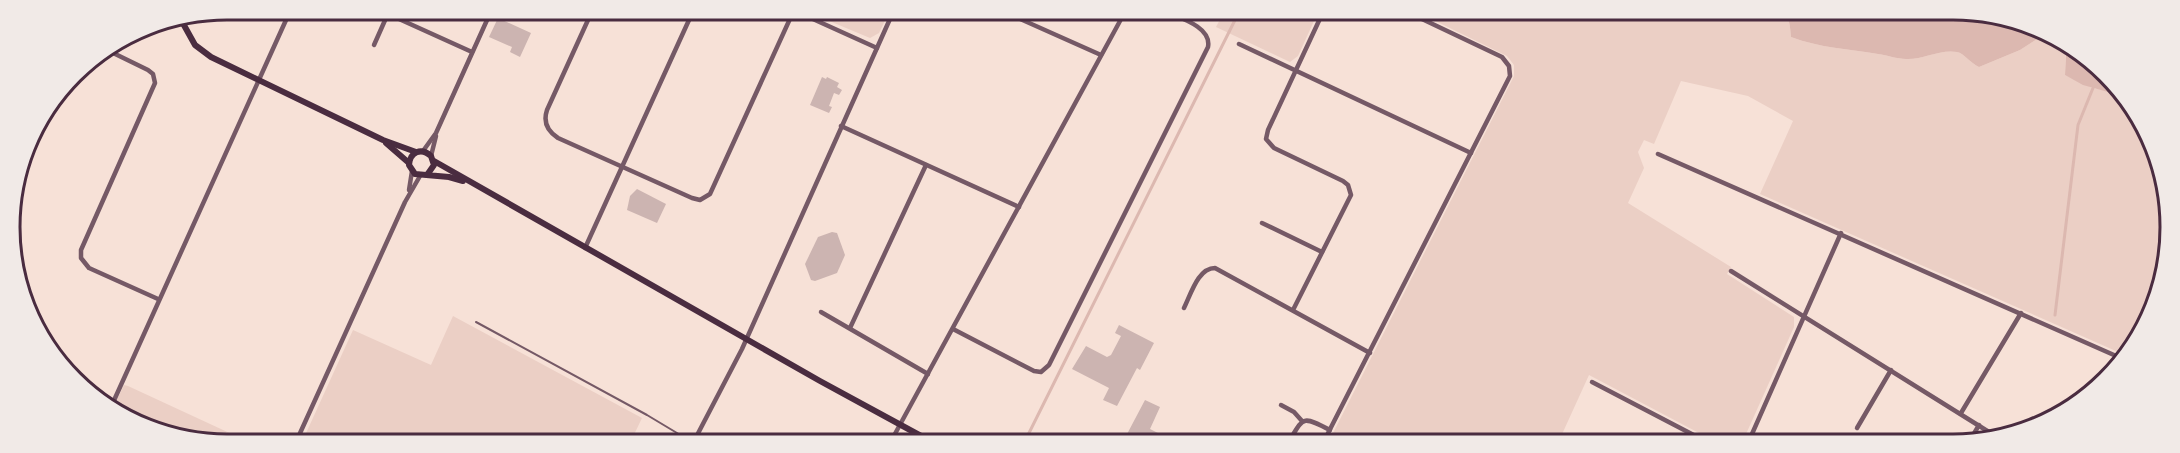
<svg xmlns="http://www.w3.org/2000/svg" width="2180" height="453" viewBox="0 0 2180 453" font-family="'PT Sans Narrow',sans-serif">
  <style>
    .green { fill: #ebcfc5 }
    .water { fill: #dcb8b0 }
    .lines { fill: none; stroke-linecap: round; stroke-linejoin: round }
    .stream { stroke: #dcb8b0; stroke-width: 3 }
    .building { fill: #ccb4b1 }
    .service { stroke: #755966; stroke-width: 2 }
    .minor { stroke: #755966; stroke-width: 4.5 }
    .secondary { stroke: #4a2c40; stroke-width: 6 }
    .rim { fill: none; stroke: #4a2c40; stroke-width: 3 }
  </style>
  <rect width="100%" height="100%" fill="#f7e1d7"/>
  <g class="green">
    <path d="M803 10H890L879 33 870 38Z"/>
    <path d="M1225 10H1319L1298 56 1290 62 1216 27Z"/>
    <path d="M1413 10 1713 11 1722 15 1744 17 1758 11H1783C1790 17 1790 28 1791 37 1820 48 1849 49 1878 54 1887 55 1897 59 1906 59 1922 60 1940 49 1957 52 1964 53 1970 63 1979 67L2020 50 2040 37 2052 35 2062 38 2066 45 2065 75 2093 88 2108 91 2115 84 2126 94 2163 170 2169 255 2149 322 2125 355 1760 194 1793 121 1748 96 1681 81 1654 144 1644 140 1638 152 1644 168 1628 203 1731 267 1727 274 1794 317V327L1742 443H1718L1589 375 1558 443H1328L1514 76V65L1507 56Z"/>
    <path d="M453 316 642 418 630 443 302 442 353 330 431 365Z"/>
    <path d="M124 385 128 386 249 442H198L130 421 113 408Z"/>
  </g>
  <g class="water">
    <path d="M1783 11H1982L2052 35 2040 37 2020 50 1979 67C1970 63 1964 53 1957 52 1940 49 1922 60 1906 59 1897 59 1887 55 1878 54 1849 49 1820 48 1791 37 1790 28 1790 17 1783 11Z"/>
    <path d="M2064 40 2115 84 2108 92 2083 85 2065 75 2066 54Z"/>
  </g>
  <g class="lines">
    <g class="stream">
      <path d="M2055 315 2078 125 2093 88"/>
      <path d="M1024 443 1240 10"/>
    </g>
  </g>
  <g class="building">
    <path d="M498 18 531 33 520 57 510 52 512 47 489 37Z"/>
    <path d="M822 77 826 79 827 77 839 83 837 87 842 90 839 95 834 93 829 106 832 107 829 113 810 105Z"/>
    <path d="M637 189 666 204 657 223 627 210 630 196Z"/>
    <path d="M832 232 837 233 845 255 837 273 815 281 811 280 805 264 818 237Z"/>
    <path d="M1119 325 1154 343 1140 370 1137 368 1117 406 1103 400 1109 388 1072 369 1086 346 1107 357 1111 355 1121 336 1115 333Z"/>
    <path d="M1145 400 1160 407 1150 429 1178 443H1140L1126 436Z"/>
  </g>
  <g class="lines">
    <path class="service" d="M476 322 647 415 692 442"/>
    <g class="minor">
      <path d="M270 9 287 17"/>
      <path d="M593 9 547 110C543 122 547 131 558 138L692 198 700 200 710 194 794 10"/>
      <path d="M793 10 877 48"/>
      <path d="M1000 10 1101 55"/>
      <path d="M388 14 472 52"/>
      <path d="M1239 44 1471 153"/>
      <path d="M374 45 390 9"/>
      <path d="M107 50 148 70 153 74 155 83 81 250V258L89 268 158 299"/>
      <path d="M841 126 1019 207"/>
      <path d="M423 151 436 133 492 9"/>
      <path d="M1658 154 2123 359"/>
      <path d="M23 155 34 131"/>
      <path d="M431 156 436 136"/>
      <path d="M409 190 412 171"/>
      <path d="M1262 223 1322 252"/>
      <path d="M585 248 694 9"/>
      <path d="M1731 271 1997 437"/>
      <path d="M1184 308C1191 294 1198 268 1215 268L1370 353"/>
      <path d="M1293 310 1351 195 1348 185 1343 181 1274 148 1266 139 1268 130 1324 10"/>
      <path d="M821 312 928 374"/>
      <path d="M850 328 926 165"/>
      <path d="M953 329 1034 371 1041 372 1049 365 1208 47C1212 26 1177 17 1162 10"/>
      <path d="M1592 382 1709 443"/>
      <path d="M1281 405 1294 412 1302 421"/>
      <path d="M111 407 291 9"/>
      <path d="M1961 413 2021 313"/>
      <path d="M1857 428 1891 370"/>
      <path d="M296 442 405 202 420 176"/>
      <path d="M693 443 742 349 894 10"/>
      <path d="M890 443 1126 10"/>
      <path d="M1288 443C1304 417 1301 415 1330 430"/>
      <path d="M1323 443 1510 76 1509 66 1502 57 1403 10"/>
      <path d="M1748 443 1841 233"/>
      <path d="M1968 444 1979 425"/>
    </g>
    <g class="secondary">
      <path d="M180 18 195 45 211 57 383 140 416 152"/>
      <path d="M386 143 409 163"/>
      <path d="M434 161 820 381 934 443"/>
      <path d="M427 175 434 165 431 156C421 147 410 152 409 165L415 174 449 177 463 181"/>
    </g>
  </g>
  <path d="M0 0H2180V453H0ZM227 20H1953A207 207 0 0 1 2160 227V227A207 207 0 0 1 1953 434H227A207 207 0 0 1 20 227V227A207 207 0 0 1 227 20Z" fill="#f1eae7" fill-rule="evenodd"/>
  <path class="rim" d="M227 20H1953A207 207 0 0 1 2160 227V227A207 207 0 0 1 1953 434H227A207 207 0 0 1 20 227V227A207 207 0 0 1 227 20Z"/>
</svg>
